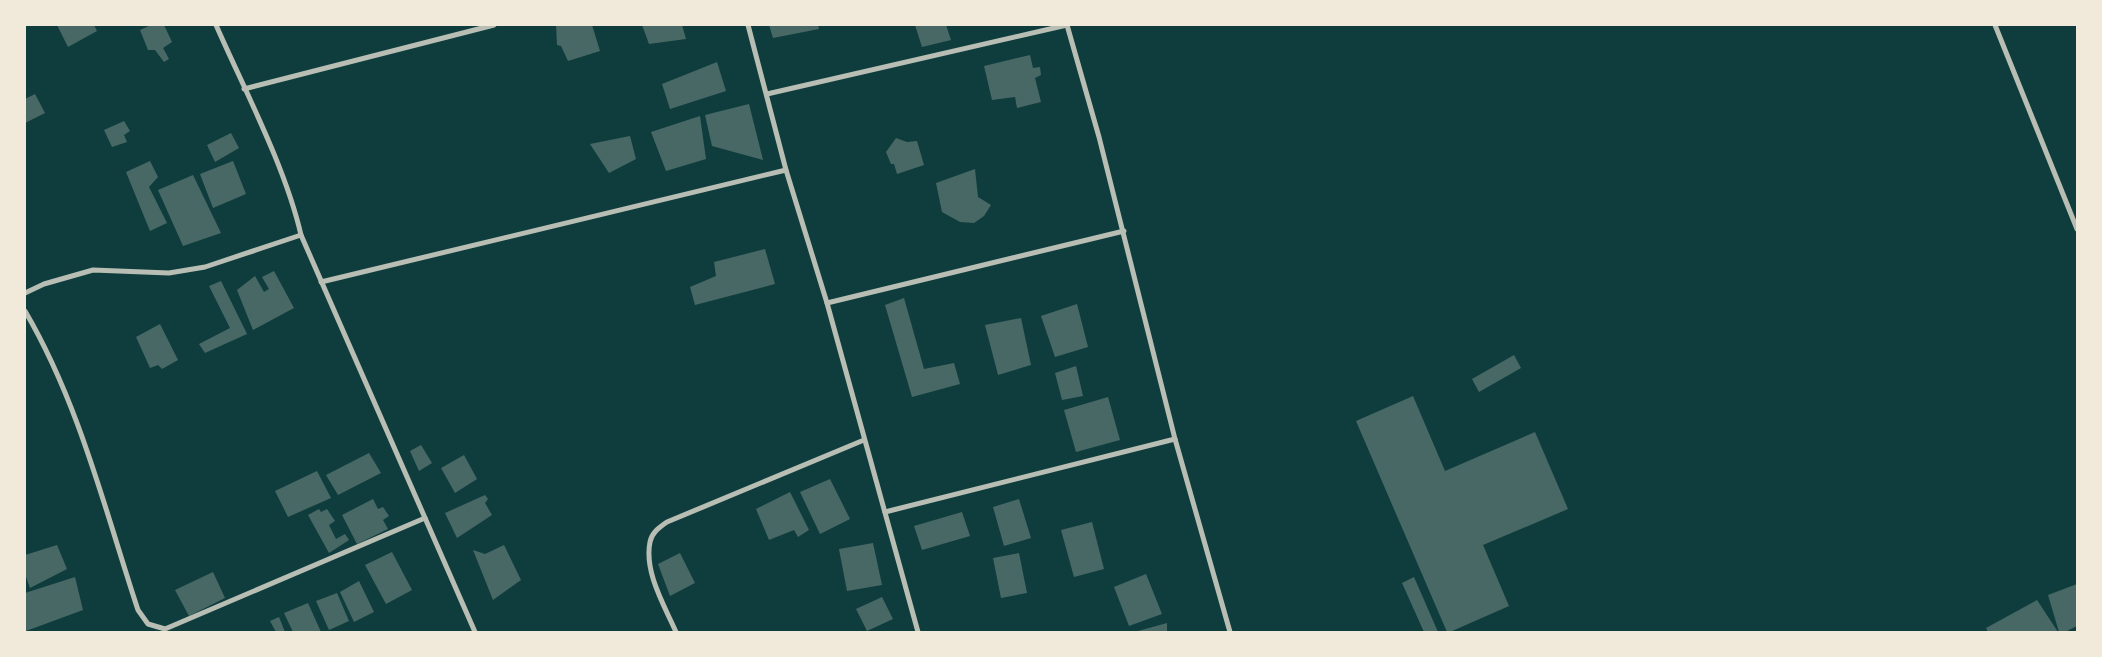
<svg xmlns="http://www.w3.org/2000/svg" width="2102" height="657" viewBox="0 0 2102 657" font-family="'Fira Sans Condensed',sans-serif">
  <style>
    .building { fill: #486865 }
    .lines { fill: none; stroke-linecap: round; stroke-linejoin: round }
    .minor { stroke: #b8beb3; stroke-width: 5 }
  </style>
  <rect width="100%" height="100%" fill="#0f3d3e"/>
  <g class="building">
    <path d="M57 25H94L97 31 68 47Z"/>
    <path d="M151 25H164L172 42 163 48 169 59 164 62 155 50H148L140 30Z"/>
    <path d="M556 25H592L600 51 568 61 561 46 557 45Z"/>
    <path d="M642 25H682L686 39 649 44Z"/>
    <path d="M769 25H818L819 29 773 38Z"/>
    <path d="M915 25H946L951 40 922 47Z"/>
    <path d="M1030 55 1033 68 1040 67 1041 75 1035 78 1041 102 1017 108 1015 97 992 100 984 66Z"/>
    <path d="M717 62 726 91 670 109 662 84Z"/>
    <path d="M35 94 45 113 25 123V99Z"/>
    <path d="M749 104 763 160 712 146 705 115Z"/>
    <path d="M700 116 706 159 666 171 651 132Z"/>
    <path d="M124 121 130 131 124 135 127 142 112 147 104 130Z"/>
    <path d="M231 133 239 148 215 162 207 145Z"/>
    <path d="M630 136 636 159 609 173 590 144Z"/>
    <path d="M896 138 907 142 917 141 924 165 897 174 894 164H891L886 152Z"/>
    <path d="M150 161 158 177 149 187 167 223 150 231 126 172Z"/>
    <path d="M233 161 246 194 213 208 200 174Z"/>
    <path d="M975 169 978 197 991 205 984 216 974 223 960 222 942 212 936 183Z"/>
    <path d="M193 175 221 233 183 246 158 190Z"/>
    <path d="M765 249 775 284 695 305 690 287 716 276 714 262Z"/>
    <path d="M274 271 294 308 253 330 237 290 255 276 264 292 269 289 262 277Z"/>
    <path d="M221 281 247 334 205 353 199 344 230 328 209 286Z"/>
    <path d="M904 298 924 369 954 363 960 384 912 397 885 305Z"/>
    <path d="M1077 304 1088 347 1055 357 1041 316Z"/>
    <path d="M1021 318 1031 365 998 375 985 325Z"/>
    <path d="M160 324 178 360 162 369 158 365 150 368 136 337Z"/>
    <path d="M1514 355 1521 368 1479 392 1472 379Z"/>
    <path d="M1076 366 1083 396 1062 400 1055 373Z"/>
    <path d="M1413 396 1445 471 1535 432 1568 509 1483 545 1509 606 1450 632H1447L1356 421Z"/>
    <path d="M1108 397 1120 440 1076 452 1064 410Z"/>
    <path d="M421 445 432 463 419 471 410 451Z"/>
    <path d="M369 453 381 473 338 495 326 475Z"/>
    <path d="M464 455 477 479 455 493 441 468Z"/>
    <path d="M317 471 331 498 288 517 275 491Z"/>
    <path d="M830 479 850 519 820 534 800 492Z"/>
    <path d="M790 492 809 530 798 537 794 530 769 540 756 509Z"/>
    <path d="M485 495 488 499 485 503 492 515 457 538 445 513Z"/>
    <path d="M373 499 378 509 383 507 389 516 383 520 388 529 357 544 342 515Z"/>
    <path d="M1019 499 1031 538 1004 546 993 507Z"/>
    <path d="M319 509 321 512 327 509 335 521 329 525 336 539 345 534 349 540 329 553 308 515Z"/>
    <path d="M962 512 970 536 922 550 914 526Z"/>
    <path d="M1092 522 1104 569 1074 577 1061 530Z"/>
    <path d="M873 543 882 585 847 591 839 549Z"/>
    <path d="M57 545 67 569 30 588 25 574V555Z"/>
    <path d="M504 545 521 580 493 600 473 550 485 554Z"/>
    <path d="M392 552 412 590 386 604 365 565Z"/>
    <path d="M680 553 695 583 670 596 658 564Z"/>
    <path d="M1019 553 1027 593 1001 598 993 558Z"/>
    <path d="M213 572 225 598 189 616 175 590Z"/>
    <path d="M1146 574 1162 614 1129 626 1114 587Z"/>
    <path d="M75 577 83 610 26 631 25 593Z"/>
    <path d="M1414 577 1438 632H1424L1402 583Z"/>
    <path d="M359 581 374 612 354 622 340 592Z"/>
    <path d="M2077 584V626L2065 632H2059L2048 595Z"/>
    <path d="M337 593 349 621 329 630 316 601Z"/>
    <path d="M882 597 893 619 867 631 856 609Z"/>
    <path d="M2037 600 2058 632H1988L1986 628Z"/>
    <path d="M308 603 321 632H293L284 613Z"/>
    <path d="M279 617 285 632H276L270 621Z"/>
    <path d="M1167 623V632H1138V631Z"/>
  </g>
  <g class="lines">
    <g class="minor">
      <path d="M216 25C245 91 285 166 301 235L475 632"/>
      <path d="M748 25 786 170 827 303 918 632"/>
      <path d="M1067 25 1099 137 1175 439 1230 632"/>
      <path d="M1995 25 2077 229"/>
      <path d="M244 89 494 25"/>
      <path d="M767 94 1067 25"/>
      <path d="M321 282 786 170"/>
      <path d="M25 293 44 284 93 270 169 273 205 267 301 235"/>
      <path d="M827 303 1124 231"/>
      <path d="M25 311C79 403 105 510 138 610L148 624 165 629 425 518"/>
      <path d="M885 512 1175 439"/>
      <path d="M676 632C664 605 644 572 650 542 652 532 660 527 667 522L864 440"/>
    </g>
  </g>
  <rect width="2102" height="657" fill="none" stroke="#f1e9da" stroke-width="52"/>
</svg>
